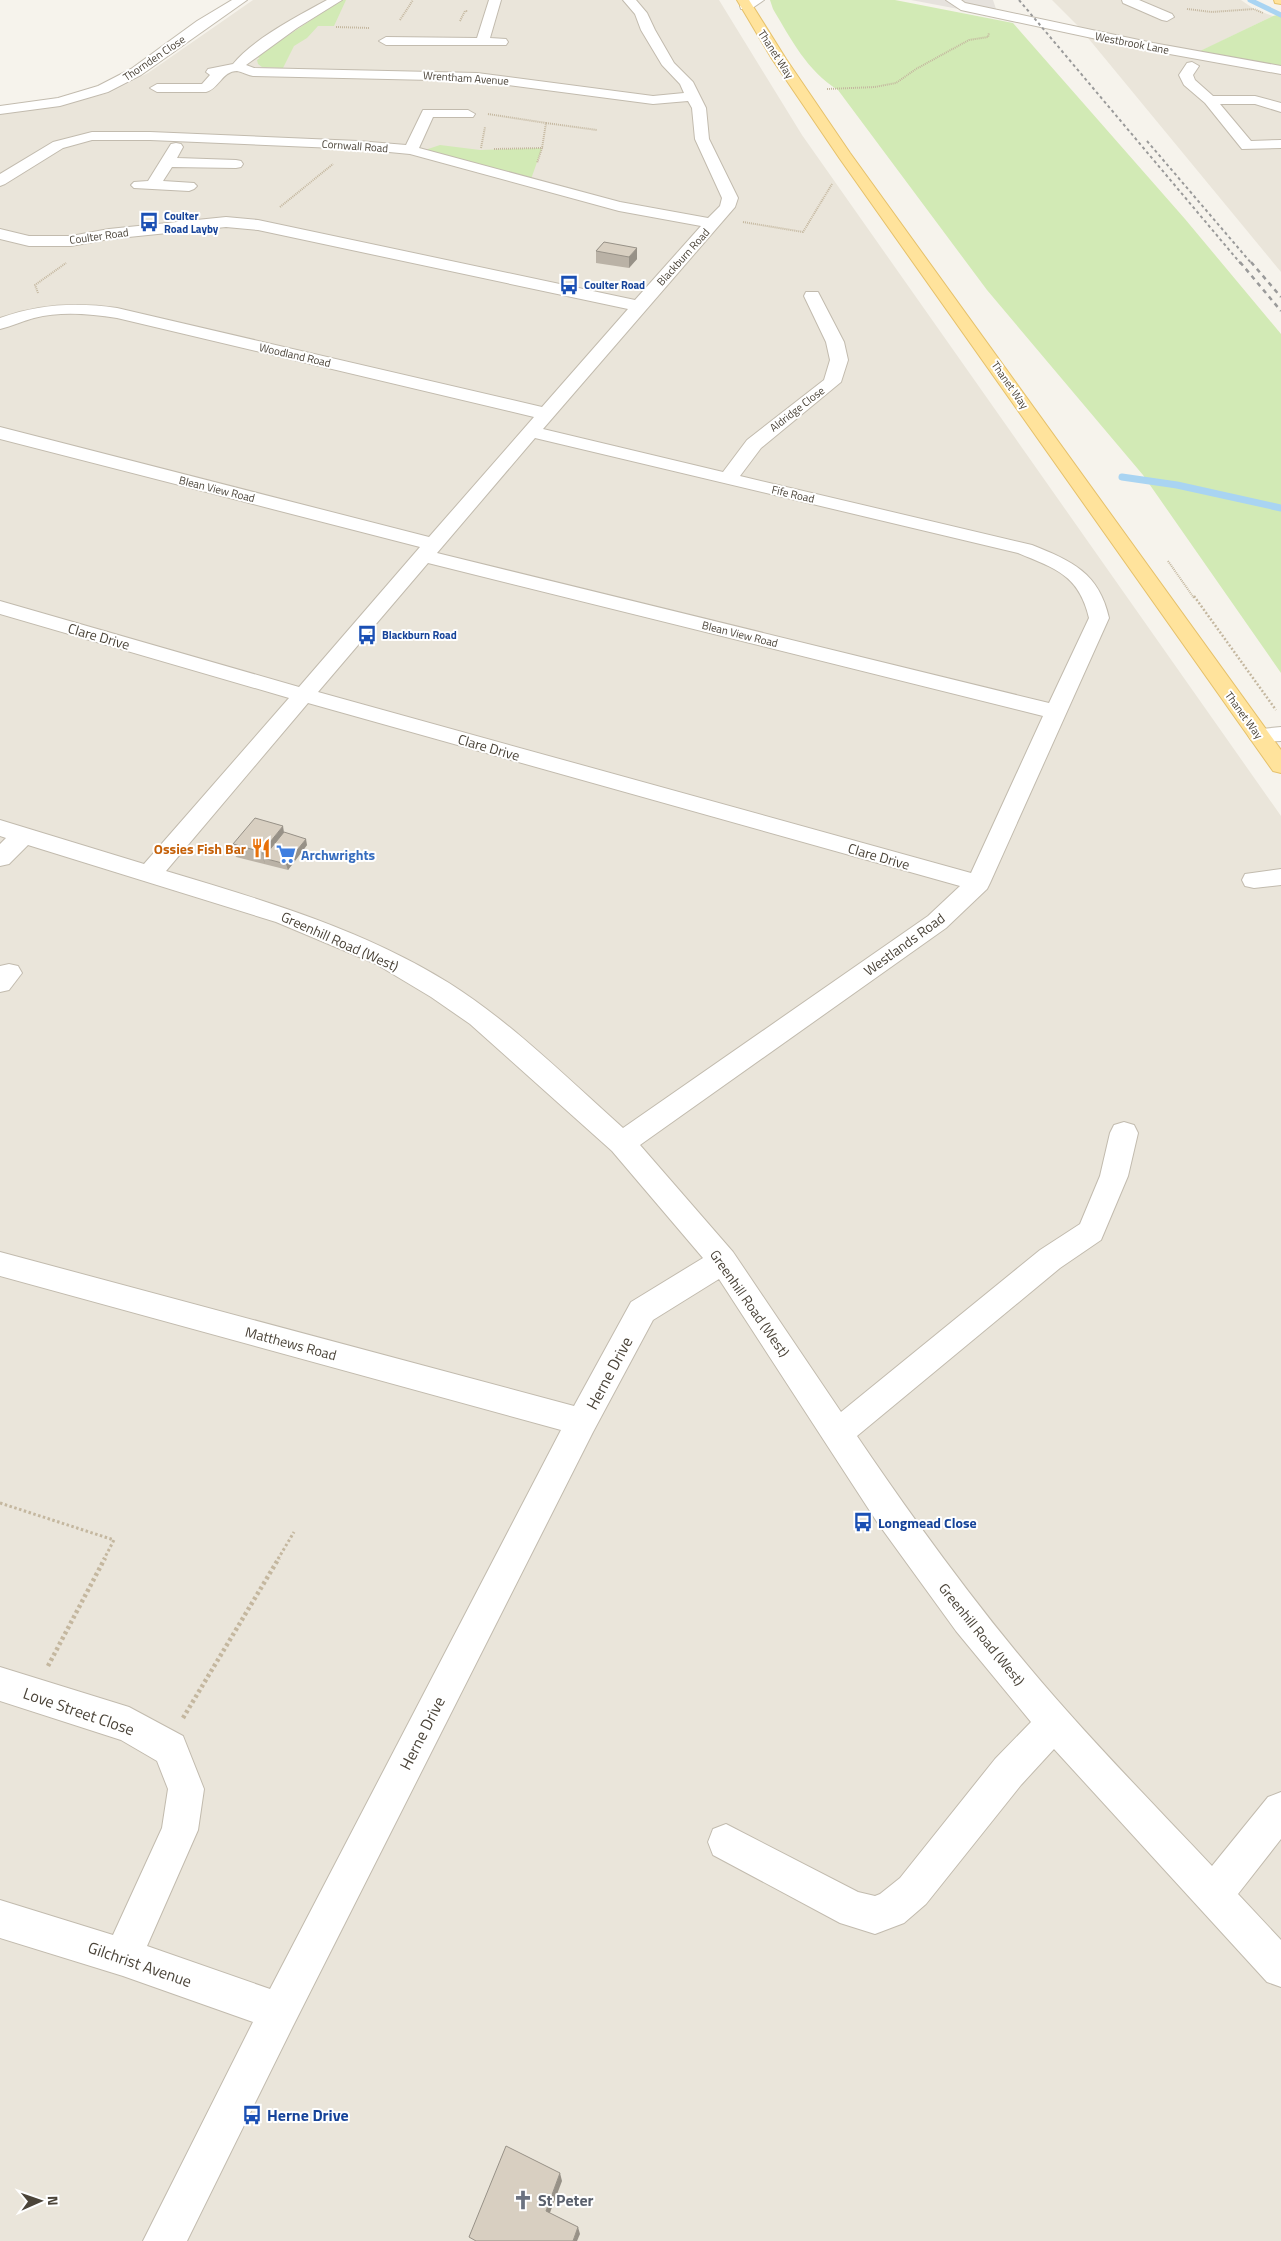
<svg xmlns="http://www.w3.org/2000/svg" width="1281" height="2241" viewBox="0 0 1281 2241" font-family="'Titillium Web',sans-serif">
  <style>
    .residential { fill: #eae5da }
    .industrial { fill: #e6e2dd }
    .green { fill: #d2eab5 }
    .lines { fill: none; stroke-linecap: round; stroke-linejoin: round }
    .stream-far1 { stroke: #a9d4f2; stroke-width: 5 }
    .stream { stroke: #a9d4f2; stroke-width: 7 }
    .minor-casing { stroke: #c2bbae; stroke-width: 2 }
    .major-casing { stroke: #e6c16a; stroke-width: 2 }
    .path-far3 { stroke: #c4b79f; stroke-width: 2; stroke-dasharray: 1 1; stroke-linecap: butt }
    .path-far2 { stroke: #c4b79f; stroke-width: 2.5; stroke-dasharray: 2 2; stroke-linecap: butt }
    .path-far1 { stroke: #c4b79f; stroke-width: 3; stroke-dasharray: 2.5 2.5; stroke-linecap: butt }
    .path { stroke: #c4b79f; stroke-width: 4.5; stroke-dasharray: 3 3; stroke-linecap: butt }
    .minor { fill: #fff; fill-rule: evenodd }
    .major { fill: #ffe39c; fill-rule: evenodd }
    .rail-far1 { stroke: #9a9a9a; stroke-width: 2; stroke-dasharray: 3 3; stroke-linecap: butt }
    .rail { stroke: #9a9a9a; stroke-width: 2.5; stroke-dasharray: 4.5 4.5; stroke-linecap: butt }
    .wall { fill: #bab2a6 }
    .shaded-wall { fill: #979187 }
    .building { fill: #d8cfc1; stroke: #979187 }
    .labels { text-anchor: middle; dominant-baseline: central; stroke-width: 4; stroke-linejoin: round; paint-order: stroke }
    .far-street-label { font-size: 11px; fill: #4b4439; stroke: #fff }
    .far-transit-label { font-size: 11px; font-weight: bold; fill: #164399; stroke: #fff; text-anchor: start }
    .street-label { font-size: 14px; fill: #4b4439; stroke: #fff }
    .food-label { font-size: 14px; font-weight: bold; fill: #c56008; stroke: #fff; text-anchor: end }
    .shop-label { font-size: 14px; font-weight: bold; fill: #366cbe; stroke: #fff; text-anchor: start }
    .transit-label { font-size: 14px; font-weight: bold; fill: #164399; stroke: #fff; text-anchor: start }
    .near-street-label { font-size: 16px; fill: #4b4439; stroke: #fff }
    .near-transit-label { font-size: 16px; font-weight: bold; fill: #164399; stroke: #fff; text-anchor: start }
    .near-worship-label { font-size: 16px; font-weight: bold; fill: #5b616d; stroke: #fff; text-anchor: start }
  </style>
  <rect width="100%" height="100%" fill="#f6f3ec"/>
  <g class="residential">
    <path d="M253 0H719L802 135 1281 816V2241H0V114L60 105 109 93 148 73Z"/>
    <path d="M1052 0H1241L1254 9 1273 16 1193 55 1281 71V272L1079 27Z"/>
  </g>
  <path class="industrial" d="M911 0H993L996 9 975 5 969 11Z"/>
  <g class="green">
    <path d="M341 0H346L334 26H318L307 38 294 46 283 68 262 67 258 64 257 60 260 58 256 57Z"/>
    <path d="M770 0H895L1013 23 1185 219 1281 334V673L1143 475 987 290 838 90C807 71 791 39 773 9Z"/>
    <path d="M1281 14V66L1200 51 1273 16Z"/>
    <path d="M440 145 480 150 542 148 530 182 419 152Z"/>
  </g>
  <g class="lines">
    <path class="stream-far1" d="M1250 0 1281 15"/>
    <path class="stream" d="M1122 477 1177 485 1281 508"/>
    <defs>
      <g id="minor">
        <path d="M232 0H247L141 75 108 92 60 106 0 114V106L58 98 98 86 131 69 197 21Z"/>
        <path d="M327 0H342L297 28 246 65 254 68 477 73 653 96 684 93 680 84 662 65 641 30 635 14 623 0H636L647 13 655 30 674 63 693 82 706 108 709 139 738 198 735 207 543 429 723 472 747 440 824 380 830 360 826 342 804 296 806 292H818L844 342 848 360 841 382 761 448 740 476 1032 545C1072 561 1099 573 1109 618L990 883 987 889 946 928 640 1145 733 1252 841 1412 1040 1250 1080 1224 1100 1176 1110 1133 1114 1125 1124 1122 1134 1125 1138 1133 1128 1176 1101 1240 1060 1268 857 1436C922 1532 990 1625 1067 1711 1114 1764 1164 1815 1212 1866L1268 1797 1281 1792V1839L1238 1894 1281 1940V1987L1267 1982 1054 1749 1021 1785 926 1904 904 1923 875 1934 840 1923 713 1855 708 1842 713 1829 726 1824 858 1892 875 1896 880 1894 900 1878 995 1759 1031 1722 956 1631 877 1522 719 1279 653 1320 593 1432 293 2026 187 2241H143L253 2022 123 1976 0 1938V1900L113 1935 162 1828 168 1789 157 1761 121 1740 0 1701V1667L129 1707 183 1736 204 1789 198 1830 147 1946 270 1989 561 1430 0 1276V1252L574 1406 631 1302 703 1258 612 1151 470 1024 431 997 376 964 276 922 28 845 9 864 0 866V844L6 838 0 836V820L144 864 289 698 0 614V601L299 687 420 547 0 439V427L429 537 534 417 117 318C89 314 62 311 34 318 23 321 12 326 0 329V318C39 304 76 302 117 308L542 407 628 309 258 230 226 227 109 239 71 246H29L0 239V229L29 236H71L109 229 226 217 258 220 635 300 701 226 619 211 410 154 358 149 150 140H92L63 148 5 184 0 186V174L53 142 92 132H150L358 141 406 145 423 110H468L475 114 473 117H433L419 148 620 202 708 218 720 206 722 198 695 139 692 108 688 101 653 104 477 81 253 76C248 75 242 72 237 71 222 71 219 89 206 92H157L150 88 157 84H202L210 75 206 72 208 69 233 64C253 39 298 16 327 0ZM535 438 1018 553C1056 569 1079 575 1089 618L1049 703 437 553ZM428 563 1043 716 971 873 318 692ZM308 703 960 886 928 916 623 1128C568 1079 511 1022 449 983 362 929 263 900 166 871Z"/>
        <path d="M489 0H501L490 38 506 39 508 42 506 45H386L379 41 386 37 477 38Z"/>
        <path d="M748 0H764L751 9H741L740 6Z"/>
        <path d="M946 0H961L965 3 1153 43 1281 66V74L1153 51 961 10Z"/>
        <path d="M1122 0H1139L1172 14 1174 17 1167 21 1162 20 1123 3Z"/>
        <path d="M1192 62 1199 66 1193 75 1195 80 1213 96H1255L1281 103V112L1255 104H1220L1251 141 1281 140V148L1242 149 1205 103 1184 85 1179 75 1187 63Z"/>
        <path d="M176 143 181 144 183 147 177 158 236 160 241 161 243 164 241 167 236 168 172 167 163 181 194 183 197 186 194 189 189 191 134 188 131 185 134 182 148 181 171 144Z"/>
        <path d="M1281 727V741L1259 742 1251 740 1248 735 1251 730Z"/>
        <path d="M1281 869V885L1254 888 1245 886 1242 880 1245 874Z"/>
        <path d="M9 964 18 966 22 973 9 990 0 992V966Z"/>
      </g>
      <g id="major">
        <path d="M737 0H749L786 59 850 153 1281 750V773L1273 771 840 159 772 59Z"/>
        <path d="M1274 0H1281V4L1275 3Z"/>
      </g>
    </defs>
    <use href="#minor" class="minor-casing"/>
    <use href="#major" class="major-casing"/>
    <g class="path-far3">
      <path d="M1187 9 1212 12 1254 9 1263 13"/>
      <path d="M400 20 413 0"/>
      <path d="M460 21 465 11H468"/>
      <path d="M336 27 370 28"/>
      <path d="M827 89 875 87 896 83 916 69 969 40 988 37 989 33"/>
      <path d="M488 114 546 123 542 148"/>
      <path d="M546 123 597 130"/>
      <path d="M481 148 485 127"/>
      <path d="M494 149 542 148 537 163"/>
      <path d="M280 207 333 164"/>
      <path d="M743 222 803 232 832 184"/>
      <path d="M38 293 35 285 66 263"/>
      <path d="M1168 561 1194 598"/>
    </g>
    <path class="path-far2" d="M1194 596 1276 710"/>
    <g class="path-far1">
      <path d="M0 1503 114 1540 104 1559"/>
      <path d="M278 1559 294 1532"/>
    </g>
    <g class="path">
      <path d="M48 1666 105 1558"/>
      <path d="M183 1718 279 1558"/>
    </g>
    <use href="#minor" class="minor"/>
    <use href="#major" class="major"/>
    <g class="rail-far1">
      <path d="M1019 0 1241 264"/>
      <path d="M1147 141 1252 264"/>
    </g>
    <g class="rail">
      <path d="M1240 262 1281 311"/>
      <path d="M1251 262 1281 297"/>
    </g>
  </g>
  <g class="wall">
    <path d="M604 242 637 259 629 268 596 263V251Z"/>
    <path d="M284 832 307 845 288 870 236 857 233 844Z"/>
  </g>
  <g class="shaded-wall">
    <path d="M637 248V259L629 268V257Z"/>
    <path d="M283 826 285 839 263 858 265 864 262 852Z"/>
    <path d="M306 839 307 845 288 870 286 864Z"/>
    <path d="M560 2173 562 2181 548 2218 546 2211Z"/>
    <path d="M578 2227 580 2234 577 2241H573Z"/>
  </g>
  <g class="building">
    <path d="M604 242 637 248 629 257 596 251Z"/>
    <path d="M255 818 283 826 262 852 233 844Z"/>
    <path d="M284 832 306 839 286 864 263 858Z"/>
    <path d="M506 2146 560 2173 546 2211 578 2227 573 2241H476L469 2237Z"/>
  </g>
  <defs>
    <symbol id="bus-bare" viewBox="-9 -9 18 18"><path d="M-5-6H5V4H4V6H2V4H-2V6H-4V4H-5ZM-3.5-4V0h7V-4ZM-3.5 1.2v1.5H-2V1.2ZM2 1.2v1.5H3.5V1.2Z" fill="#1a4fb4" stroke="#fff" stroke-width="2.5" paint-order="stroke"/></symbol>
    <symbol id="restaurant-bare" viewBox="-9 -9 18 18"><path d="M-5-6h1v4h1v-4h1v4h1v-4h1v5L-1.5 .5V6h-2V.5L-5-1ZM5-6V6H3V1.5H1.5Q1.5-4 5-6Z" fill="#e8710a" stroke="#fff" stroke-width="2.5" paint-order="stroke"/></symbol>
    <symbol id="supermarket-bare" viewBox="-9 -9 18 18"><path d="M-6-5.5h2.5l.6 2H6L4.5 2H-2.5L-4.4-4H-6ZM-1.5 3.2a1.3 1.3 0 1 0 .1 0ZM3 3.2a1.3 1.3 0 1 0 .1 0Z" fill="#3f7fe0" stroke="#fff" stroke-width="2.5" paint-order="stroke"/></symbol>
    <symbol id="church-bare" viewBox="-9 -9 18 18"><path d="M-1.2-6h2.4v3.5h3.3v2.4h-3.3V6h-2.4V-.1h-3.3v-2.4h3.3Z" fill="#6b7280" stroke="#fff" stroke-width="2.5" paint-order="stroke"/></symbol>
  </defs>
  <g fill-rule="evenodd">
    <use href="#bus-bare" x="135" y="208" width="28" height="28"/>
    <use href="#bus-bare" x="555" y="271" width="28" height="28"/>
    <use href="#bus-bare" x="353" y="621" width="28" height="28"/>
    <use href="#restaurant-bare" x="247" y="834" width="28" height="28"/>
    <use href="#supermarket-bare" x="272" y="840" width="28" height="28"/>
    <use href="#bus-bare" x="849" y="1508" width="28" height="28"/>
    <use href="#bus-bare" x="238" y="2101" width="28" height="28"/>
    <use href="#church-bare" x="509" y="2186" width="28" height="28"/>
  </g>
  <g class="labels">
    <g class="far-street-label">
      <text transform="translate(1132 43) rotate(11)">Westbrook Lane</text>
      <text transform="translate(776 54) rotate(57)">Thanet Way</text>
      <text transform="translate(154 58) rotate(-34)">Thornden Close</text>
      <text transform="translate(466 78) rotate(4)">Wrentham Avenue</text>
      <text transform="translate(355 146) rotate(4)">Cornwall Road</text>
      <text transform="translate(99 236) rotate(-8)">Coulter Road</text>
      <text transform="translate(683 257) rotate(-48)">Blackburn Road</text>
      <text transform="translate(295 355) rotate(13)">Woodland Road</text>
      <text transform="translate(1010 385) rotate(55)">Thanet Way</text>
      <text transform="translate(797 409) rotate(-38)">Aldridge Close</text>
      <text transform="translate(217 489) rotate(14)">Blean View Road</text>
      <text transform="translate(793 494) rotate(13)">Fife Road</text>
      <text transform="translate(740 634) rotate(14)">Blean View Road</text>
      <text transform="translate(1244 715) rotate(54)">Thanet Way</text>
    </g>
    <g class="far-transit-label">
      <text x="164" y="216">Coulter<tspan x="164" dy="13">Road Layby</tspan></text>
      <text x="584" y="285">Coulter Road</text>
      <text x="382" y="635">Blackburn Road</text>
    </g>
    <g class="street-label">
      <text transform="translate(99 636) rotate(16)">Clare Drive</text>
      <text transform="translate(489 747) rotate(16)">Clare Drive</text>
      <text transform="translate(879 856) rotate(16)">Clare Drive</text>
      <text transform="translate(340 941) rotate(24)">Greenhill Road (West)</text>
      <text transform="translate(904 944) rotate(-36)">Westlands Road</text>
      <text transform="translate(750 1303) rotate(55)">Greenhill Road (West)</text>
      <text transform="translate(291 1343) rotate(15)">Matthews Road</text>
      <text transform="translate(982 1634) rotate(51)">Greenhill Road (West)</text>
    </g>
    <g class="food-label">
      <text x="246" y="848">Ossies Fish Bar</text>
    </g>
    <g class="shop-label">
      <text x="301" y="854">Archwrights</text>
    </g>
    <g class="transit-label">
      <text x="878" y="1522">Longmead Close</text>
    </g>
    <g class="near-street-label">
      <text transform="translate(609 1373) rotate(-62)">Herne Drive</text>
      <text transform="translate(79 1711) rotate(19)">Love Street Close</text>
      <text transform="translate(422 1733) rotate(-63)">Herne Drive</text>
      <text transform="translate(140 1964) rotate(19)">Gilchrist Avenue</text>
    </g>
    <g class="near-transit-label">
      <text x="267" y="2115">Herne Drive</text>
    </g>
    <g class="near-worship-label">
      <text x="538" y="2200">St Peter</text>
    </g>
  </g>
  <g transform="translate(40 2201) rotate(88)" stroke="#ffffff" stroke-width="4" paint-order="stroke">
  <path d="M0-4L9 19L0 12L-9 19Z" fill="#4b4439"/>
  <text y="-8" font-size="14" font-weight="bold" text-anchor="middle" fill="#4b4439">N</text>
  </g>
</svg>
